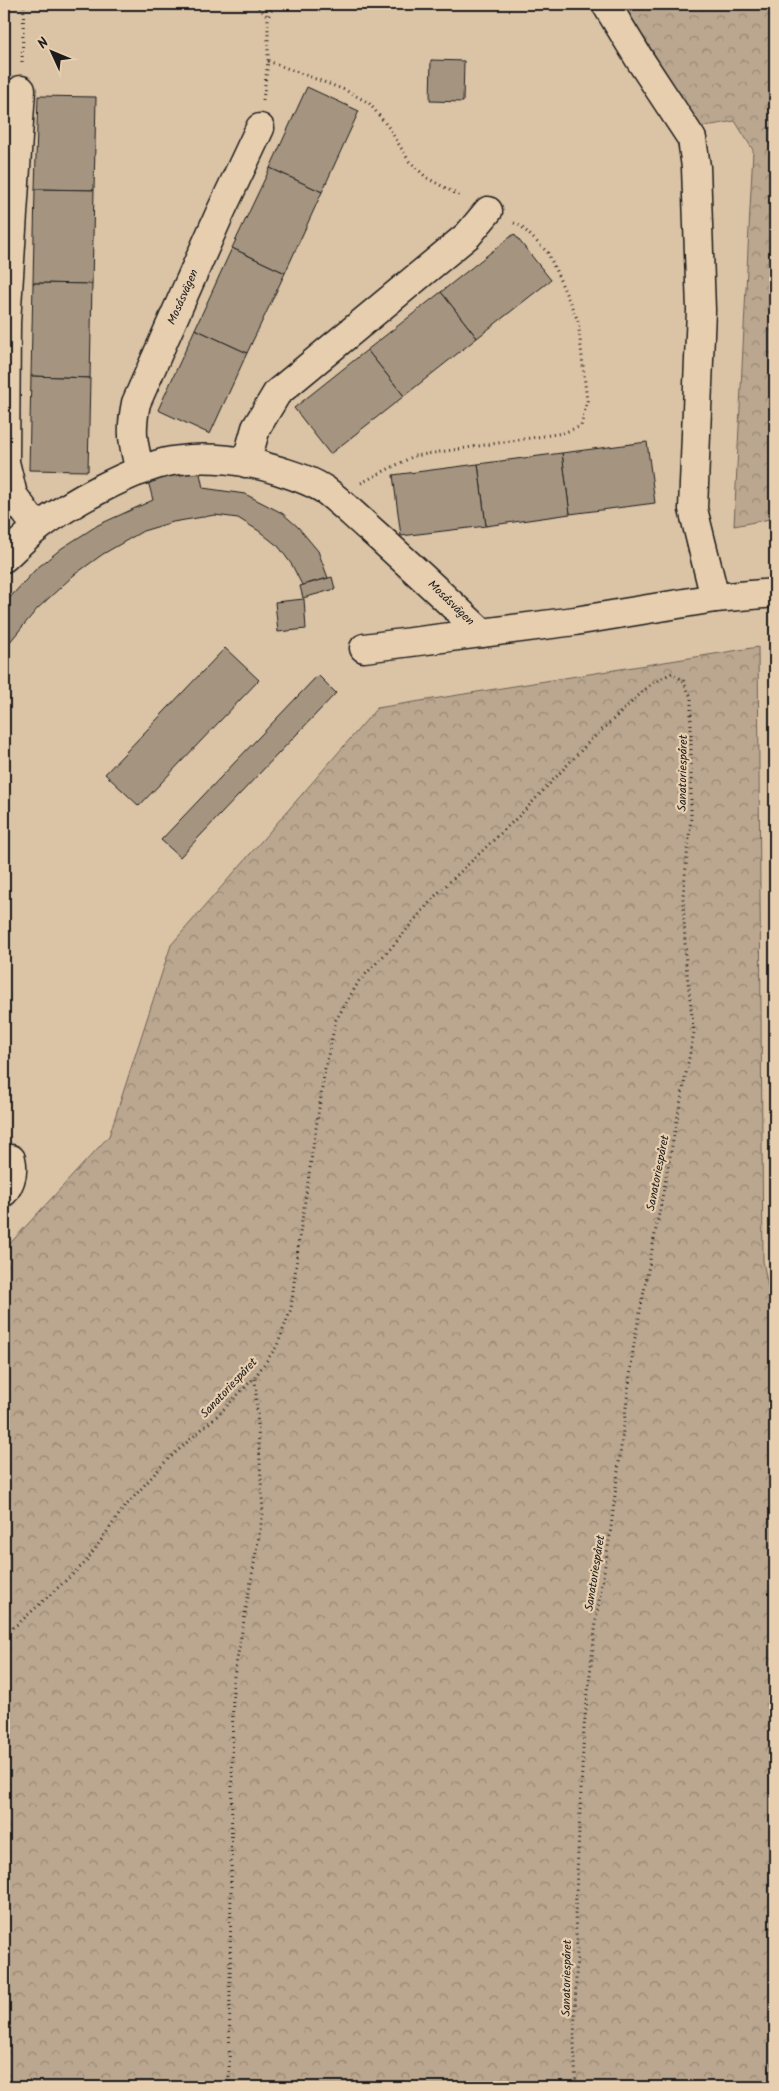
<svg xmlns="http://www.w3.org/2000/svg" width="779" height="2091" viewBox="0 0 779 2091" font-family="Kalam,sans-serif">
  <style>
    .forest { fill: url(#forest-crowns); stroke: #6c6256 }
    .building { fill: #a59580; stroke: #1c1c1c }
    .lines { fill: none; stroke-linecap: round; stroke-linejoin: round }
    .minor-casing { stroke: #1c1c1c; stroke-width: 31 }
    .path { stroke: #1c1c1c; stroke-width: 3; stroke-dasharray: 1 4; stroke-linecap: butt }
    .minor { stroke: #e7ceaf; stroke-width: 28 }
    .labels { text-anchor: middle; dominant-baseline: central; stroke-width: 4.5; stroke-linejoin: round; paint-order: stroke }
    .street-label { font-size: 12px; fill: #1c1c1c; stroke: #e7ceaf }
  </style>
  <defs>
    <pattern id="forest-crowns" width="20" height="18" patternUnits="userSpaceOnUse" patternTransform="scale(1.25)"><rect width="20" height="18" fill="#bba78f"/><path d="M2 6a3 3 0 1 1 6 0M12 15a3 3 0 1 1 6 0" fill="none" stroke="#978774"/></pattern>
  </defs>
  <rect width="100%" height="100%" fill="#dbc3a6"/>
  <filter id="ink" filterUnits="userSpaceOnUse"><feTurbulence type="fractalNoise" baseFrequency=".02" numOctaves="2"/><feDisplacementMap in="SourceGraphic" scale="10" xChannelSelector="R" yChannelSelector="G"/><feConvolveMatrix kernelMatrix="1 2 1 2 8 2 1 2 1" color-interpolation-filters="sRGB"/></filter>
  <g filter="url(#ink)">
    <g class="forest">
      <path d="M623 4H775V518L734 526 753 150 735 121 700 127Z"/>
      <path d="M758 647 763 1261 775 1324V2087H4V1250L109 1136 171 945 377 708Z"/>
    </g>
    <g class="building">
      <path d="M431 60 464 61 463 102 430 101Z"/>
      <path d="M307 87 359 111 322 192 270 168Z"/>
      <path d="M38 96 96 97 94 190 35 189Z"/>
      <path d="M270 168 322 192 285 273 232 248Z"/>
      <path d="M35 189 94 190 92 284 33 283Z"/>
      <path d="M514 234 551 280 477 338 441 292Z"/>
      <path d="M232 248 285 273 247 353 195 329Z"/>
      <path d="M33 283 92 284 90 378 31 376Z"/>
      <path d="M441 292 477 338 404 396 367 350Z"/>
      <path d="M195 329 247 353 210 434 158 410Z"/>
      <path d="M367 350 404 396 330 454 294 408Z"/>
      <path d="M31 376 90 378 88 471 29 470Z"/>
      <path d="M647 442 655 503 570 514 562 453Z"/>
      <path d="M562 453 570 514 486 526 478 464Z"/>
      <path d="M478 464 486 526 401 536 393 475Z"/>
      <path d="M199 469 203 488 245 494 282 513 298 527 318 551 328 578 302 585 292 565 279 547 259 531 238 518 215 515 173 522 143 531 103 554 74 575 37 609 4 649V604L36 569 62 548 98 525 153 500 148 481Z"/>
      <path d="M332 577 335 589 303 598 300 586Z"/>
      <path d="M304 599 306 629 278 632 275 602Z"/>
      <path d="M225 648 259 680 139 806 105 774Z"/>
      <path d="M318 675 336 693 180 857 161 840Z"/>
    </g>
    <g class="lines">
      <defs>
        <g id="minor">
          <path d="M606 4 640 60 692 139 696 167 701 310 693 509 715 598"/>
          <path d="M21 90 6 322 5 462 13 495 37 528"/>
          <path d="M246 463 256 428 277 393 468 235 488 211"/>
          <path d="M140 471C133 443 130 432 136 403L220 213 260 128"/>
          <path d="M4 558C15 548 25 537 37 528 68 504 134 468 172 461 207 455 247 460 280 471 295 476 312 481 325 490 341 502 356 517 371 530 409 564 445 598 482 633"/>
          <path d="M364 648 575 621 715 598 775 593"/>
          <path d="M4 1192C11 1182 14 1171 11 1159"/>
        </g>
      </defs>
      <use href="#minor" class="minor-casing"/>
      <g class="path">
        <path d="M4 4H8"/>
        <path d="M255 4 268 17"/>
        <path d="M268 61 345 90 369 103 389 128 409 161 427 178 462 197"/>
        <path d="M22 62 24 4"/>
        <path d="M263 100 268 61V17L275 4"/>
        <path d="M361 483 414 456 563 433 581 426 587 401 578 321 548 253 521 226 514 223"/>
        <path d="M4 1633 19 1623 85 1563 123 1509 166 1461 220 1413 255 1377 277 1346 291 1309 299 1240 325 1069 336 1020 359 981 392 947 434 897 524 811 588 743 652 683 672 673 683 680 691 697V817L683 896 686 965 694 1032 634 1343 610 1535 597 1613 584 1727 575 1916 577 1948 574 2041 576 2087"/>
        <path d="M229 2087 233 1682 263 1513 255 1377"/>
      </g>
      <use href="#minor" class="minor"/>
    </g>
  </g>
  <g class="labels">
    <g class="street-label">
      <text transform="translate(183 297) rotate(-66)">Mosåsvägen</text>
      <text transform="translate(451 603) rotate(44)">Mosåsvägen</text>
      <text transform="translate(683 773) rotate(-89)">Sanatoriespåret</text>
      <text transform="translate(658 1173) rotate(-79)">Sanatoriespåret</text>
      <text transform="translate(229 1388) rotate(-47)">Sanatoriespåret</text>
      <text transform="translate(595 1573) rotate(-81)">Sanatoriespåret</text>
      <text transform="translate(567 1978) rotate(-89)">Sanatoriespåret</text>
    </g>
  </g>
  <rect width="779" height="2091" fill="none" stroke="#e7ceaf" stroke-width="20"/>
  <rect x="10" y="10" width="759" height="2071" fill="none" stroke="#1c1c1c" stroke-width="2" filter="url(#ink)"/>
  <g transform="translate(52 52) rotate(314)" stroke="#e7ceaf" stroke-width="4" paint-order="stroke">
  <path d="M0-4L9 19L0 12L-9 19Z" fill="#1c1c1c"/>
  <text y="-8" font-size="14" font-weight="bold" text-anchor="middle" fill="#1c1c1c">N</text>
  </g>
</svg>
